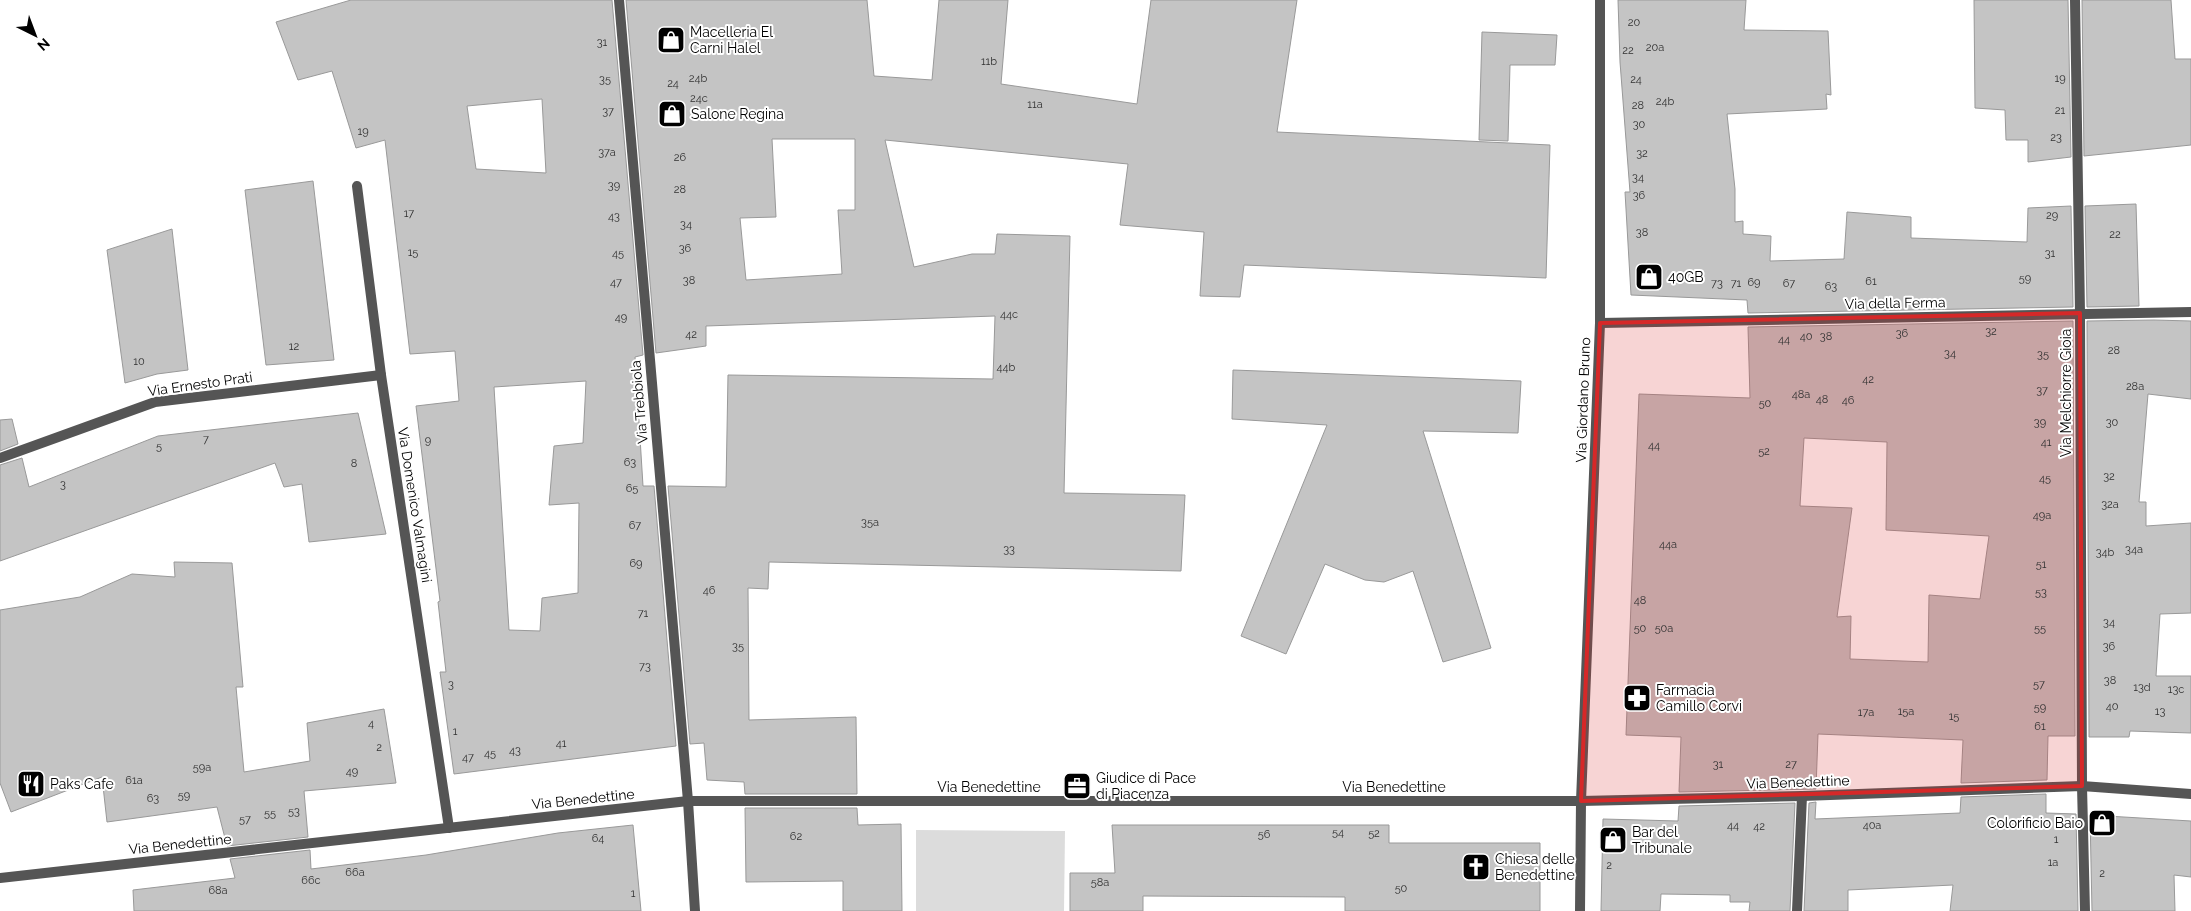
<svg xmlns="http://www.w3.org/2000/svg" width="2191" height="911" viewBox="0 0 2191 911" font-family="Raleway,sans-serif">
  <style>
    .green { fill: #dcdcdc }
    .building { fill: #c4c4c4; stroke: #999; fill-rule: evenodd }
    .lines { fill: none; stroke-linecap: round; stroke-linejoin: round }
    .street { stroke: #555; stroke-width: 10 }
    .marked { fill: #d62828; fill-opacity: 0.2; stroke: #d62828; stroke-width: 4; stroke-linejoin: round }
    .labels { text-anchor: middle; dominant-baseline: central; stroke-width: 4; stroke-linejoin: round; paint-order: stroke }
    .number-label { font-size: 11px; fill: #313131 }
    .poi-label { font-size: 14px; fill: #000; stroke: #fff; text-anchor: start }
    .street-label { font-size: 14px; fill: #000; stroke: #fff }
  </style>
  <rect width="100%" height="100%" fill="#fff"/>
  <path class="green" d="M916 830 1065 831 1064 911H916Z"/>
  <g class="building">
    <path d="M351 0H612L643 355 635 357 643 486H654L676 746 454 774 440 672H446L438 602 440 601 416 406 459 401 455 351 410 354 385 140 356 148 332 71 298 80 276 22ZM542 99 546 173 476 169 467 106ZM586 381 583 443 554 446 549 505 579 503 578 593 542 598 540 631 509 630 494 387Z"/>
    <path d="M626 0H867L874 76 932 80 939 0H1008L1001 84 1137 104 1151 0H1297L1277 132 1550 145 1546 278 1244 265 1240 297 1200 296 1204 232 1120 225 1128 164 885 140 914 267 972 254H995L997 234 1070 236 1064 493 1185 495 1181 571 769 562 768 589 748 588 749 720 856 717 857 794H745L744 782 707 780 704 743 690 744 668 486 726 487 728 375 993 379 995 316 706 326V346L656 353ZM772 139H855V210H838L842 274 746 280 740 218 776 217Z"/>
    <path d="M1618 0H1746L1744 30 1828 31 1831 95 1826 94 1827 109 1727 114 1735 189V222L1743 221V234L1771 236 1770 261 1844 259 1847 212 1911 217V238L2027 242 2028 208 2071 206 2073 307 1748 313 1747 300 1631 295 1625 192H1630L1620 62Z"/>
    <path d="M1974 0H2068L2071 157 2028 162V140H2006L2005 110 1975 108Z"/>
    <path d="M2082 0H2171L2175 59H2191V145L2084 156Z"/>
    <path d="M1482 32 1557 35 1555 65H1510L1508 141 1479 140Z"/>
    <path d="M313 181 334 360 266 365 245 190Z"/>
    <path d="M2136 204 2139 306 2087 307 2085 206Z"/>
    <path d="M172 229 188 370 157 374 125 383 107 250Z"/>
    <path d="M2154 320 2191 321V399L2148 394 2139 502H2146V526L2191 523V613L2160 614 2156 676H2191V733L2130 731 2129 737H2089L2087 321Z"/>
    <path d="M2073 321 2075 736H2048L2047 780 1961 783 1963 740 1818 734 1816 789 1679 792 1681 737 1626 735 1639 394 1750 398 1748 327ZM1804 438 1887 442 1886 530 1989 536 1980 599 1929 595 1928 662 1850 659 1851 616 1837 617 1852 508 1800 506Z"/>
    <path d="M1233 370 1521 381 1518 433 1423 431 1491 648 1443 662 1413 571 1384 582 1365 580 1325 564 1286 654 1241 636 1327 425 1232 419Z"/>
    <path d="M358 413 386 534 309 542 302 484 284 487 275 463 0 561V465L22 458 29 487 158 436Z"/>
    <path d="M12 419 18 444 0 451V420Z"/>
    <path d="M174 562 232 563 243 687H236L244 772 310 761 307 723 384 709 396 783 304 791 308 837 227 846 217 807 107 822 102 777 11 812 0 783V610L80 597 132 574 175 577Z"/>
    <path d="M2046 794V813L2076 814 2078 911H1950L1953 885 1848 890V911H1804L1809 803 1816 802 1815 819 1960 813 1961 797Z"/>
    <path d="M1795 803 1790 911H1749L1750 902H1730V895L1661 894 1660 911H1601L1603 819 1678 821 1679 806Z"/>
    <path d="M745 808H857L858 825 901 824 902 911H843V881L746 882Z"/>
    <path d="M2090 815 2191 821V877L2174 875 2175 911H2092Z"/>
    <path d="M633 825 641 911H134L133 890 235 878 230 859 310 850 311 869 426 855 558 833Z"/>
    <path d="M1112 825H1389V843H1540V911H1345V897L1143 896V911H1070V873H1115Z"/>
  </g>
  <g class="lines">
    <g class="street">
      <path d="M619 0 688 801 695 911"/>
      <path d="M2075 0 2080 313 2082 786 2085 911"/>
      <path d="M357 186 381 375 449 828"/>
      <path d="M1600 323 2191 312"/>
      <path d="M0 458 155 402 381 375"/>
      <path d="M0 878 688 801H1581L1802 796 2082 786 2191 794"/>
      <path d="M1580 911 1581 801 1600 323V0"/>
      <path d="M1797 911 1802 796"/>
    </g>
  </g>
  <path class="marked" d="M2080 313 2082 786 1581 801 1600 323Z"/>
  <defs>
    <symbol id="shop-square" viewBox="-11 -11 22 22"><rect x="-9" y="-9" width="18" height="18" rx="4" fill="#000" stroke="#fff"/><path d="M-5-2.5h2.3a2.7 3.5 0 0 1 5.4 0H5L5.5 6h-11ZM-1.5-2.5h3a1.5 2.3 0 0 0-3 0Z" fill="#fff"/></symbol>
    <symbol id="pharmacy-square" viewBox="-11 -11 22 22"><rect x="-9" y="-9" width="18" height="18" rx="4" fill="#000" stroke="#fff"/><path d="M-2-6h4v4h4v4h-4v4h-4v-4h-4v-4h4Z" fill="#fff"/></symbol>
    <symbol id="restaurant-square" viewBox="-11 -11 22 22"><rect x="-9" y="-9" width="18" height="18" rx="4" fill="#000" stroke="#fff"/><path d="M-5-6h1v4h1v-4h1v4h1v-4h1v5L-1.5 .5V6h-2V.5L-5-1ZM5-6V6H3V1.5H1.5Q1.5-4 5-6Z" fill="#fff"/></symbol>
    <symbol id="office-square" viewBox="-11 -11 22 22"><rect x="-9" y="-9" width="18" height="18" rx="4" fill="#000" stroke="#fff"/><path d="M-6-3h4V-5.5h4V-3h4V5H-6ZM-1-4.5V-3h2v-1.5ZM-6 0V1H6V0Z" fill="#fff"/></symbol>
    <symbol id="church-square" viewBox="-11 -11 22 22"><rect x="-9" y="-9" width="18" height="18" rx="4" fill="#000" stroke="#fff"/><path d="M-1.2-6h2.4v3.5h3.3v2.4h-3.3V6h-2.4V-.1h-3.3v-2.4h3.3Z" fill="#fff"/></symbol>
  </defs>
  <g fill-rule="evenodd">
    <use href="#shop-square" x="655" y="24" width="32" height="32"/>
    <use href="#shop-square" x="656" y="98" width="32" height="32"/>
    <use href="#shop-square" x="1633" y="261" width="32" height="32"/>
    <use href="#pharmacy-square" x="1621" y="682" width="32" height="32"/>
    <use href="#restaurant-square" x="15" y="768" width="32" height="32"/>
    <use href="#office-square" x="1061" y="770" width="32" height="32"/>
    <use href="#shop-square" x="2086" y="807" width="32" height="32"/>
    <use href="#shop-square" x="1597" y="824" width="32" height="32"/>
    <use href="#church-square" x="1460" y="851" width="32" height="32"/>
  </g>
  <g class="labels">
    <g class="number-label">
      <text x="1634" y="22">20</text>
      <text x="602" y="42">31</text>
      <text x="1655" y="47">20a</text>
      <text x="1628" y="50">22</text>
      <text x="989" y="61">11b</text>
      <text x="698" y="78">24b</text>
      <text x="2060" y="78">19</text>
      <text x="605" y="79">35</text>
      <text x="1636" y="79">24</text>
      <text x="673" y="83">24</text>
      <text x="699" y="98">24c</text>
      <text x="1665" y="101">24b</text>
      <text x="1035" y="104">11a</text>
      <text x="1638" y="105">28</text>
      <text x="2060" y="110">21</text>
      <text x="608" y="111">37</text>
      <text x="1639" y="124">30</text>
      <text x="363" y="131">19</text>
      <text x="2056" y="137">23</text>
      <text x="607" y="152">37a</text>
      <text x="1642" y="153">32</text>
      <text x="680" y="157">26</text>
      <text x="1638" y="177">34</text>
      <text x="614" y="185">39</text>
      <text x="680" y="189">28</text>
      <text x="1639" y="195">36</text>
      <text x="409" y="213">17</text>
      <text x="2052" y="215">29</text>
      <text x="614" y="216">43</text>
      <text x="686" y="224">34</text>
      <text x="1642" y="232">38</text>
      <text x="2115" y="234">22</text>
      <text x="685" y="248">36</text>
      <text x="413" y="252">15</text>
      <text x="618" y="253">45</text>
      <text x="2050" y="253">31</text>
      <text x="2025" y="278">59</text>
      <text x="689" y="280">38</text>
      <text x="1871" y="281">61</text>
      <text x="616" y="282">47</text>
      <text x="1754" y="282">69</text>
      <text x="1717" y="283">73</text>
      <text x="1736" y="283">71</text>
      <text x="1789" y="283">67</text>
      <text x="1831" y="286">63</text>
      <text x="1009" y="314">44c</text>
      <text x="621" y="317">49</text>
      <text x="1991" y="331">32</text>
      <text x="1902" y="333">36</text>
      <text x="691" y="334">42</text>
      <text x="1806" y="336">40</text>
      <text x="1826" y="336">38</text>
      <text x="1784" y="339">44</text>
      <text x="294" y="346">12</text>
      <text x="2114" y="350">28</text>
      <text x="1950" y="353">34</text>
      <text x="2043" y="354">35</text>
      <text x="139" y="361">10</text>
      <text x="1006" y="367">44b</text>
      <text x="1868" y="379">42</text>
      <text x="2135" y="386">28a</text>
      <text x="2042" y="390">37</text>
      <text x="1801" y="394">48a</text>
      <text x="1822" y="399">48</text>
      <text x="1848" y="400">46</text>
      <text x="1765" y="403">50</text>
      <text x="2040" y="422">39</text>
      <text x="2112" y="422">30</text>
      <text x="206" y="439">7</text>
      <text x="428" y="440">9</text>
      <text x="2046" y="442">41</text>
      <text x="1654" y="445">44</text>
      <text x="159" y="446">5</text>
      <text x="1764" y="451">52</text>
      <text x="630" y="462">63</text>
      <text x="354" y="463">8</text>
      <text x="2109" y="476">32</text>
      <text x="2045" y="478">45</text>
      <text x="63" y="484">3</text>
      <text x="632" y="488">65</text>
      <text x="2110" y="504">32a</text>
      <text x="2042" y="515">49a</text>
      <text x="870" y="522">35a</text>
      <text x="635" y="525">67</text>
      <text x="1668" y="544">44a</text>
      <text x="1009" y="549">33</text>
      <text x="2134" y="549">34a</text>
      <text x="2105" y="552">34b</text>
      <text x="636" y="563">69</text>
      <text x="2041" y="564">51</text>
      <text x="709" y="590">46</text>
      <text x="2041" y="592">53</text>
      <text x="1640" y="600">48</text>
      <text x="643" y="613">71</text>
      <text x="2109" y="622">34</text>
      <text x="1640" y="628">50</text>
      <text x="1664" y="628">50a</text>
      <text x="2040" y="628">55</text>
      <text x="738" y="646">35</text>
      <text x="2109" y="646">36</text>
      <text x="645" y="666">73</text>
      <text x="2110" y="680">38</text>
      <text x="451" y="684">3</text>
      <text x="2039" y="684">57</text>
      <text x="2142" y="687">13d</text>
      <text x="2176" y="689">13c</text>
      <text x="2112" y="706">40</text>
      <text x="2040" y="707">59</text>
      <text x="1906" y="711">15a</text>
      <text x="2160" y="711">13</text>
      <text x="1866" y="712">17a</text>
      <text x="1954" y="716">15</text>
      <text x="371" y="723">4</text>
      <text x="2040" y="726">61</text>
      <text x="455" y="731">1</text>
      <text x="561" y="743">41</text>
      <text x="379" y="747">2</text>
      <text x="515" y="750">43</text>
      <text x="490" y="753">45</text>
      <text x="468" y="757">47</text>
      <text x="1718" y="764">31</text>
      <text x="1791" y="764">27</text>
      <text x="202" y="767">59a</text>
      <text x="352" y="771">49</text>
      <text x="134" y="780">61a</text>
      <text x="184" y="795">59</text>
      <text x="153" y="798">63</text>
      <text x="294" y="811">53</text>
      <text x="270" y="813">55</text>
      <text x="245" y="819">57</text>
      <text x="1733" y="825">44</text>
      <text x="1872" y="825">40a</text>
      <text x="1759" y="826">42</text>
      <text x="1338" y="832">54</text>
      <text x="1374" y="833">52</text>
      <text x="1264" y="834">56</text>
      <text x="796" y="836">62</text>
      <text x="598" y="838">64</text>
      <text x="2056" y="839">1</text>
      <text x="2053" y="862">1a</text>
      <text x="1609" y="865">2</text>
      <text x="355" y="872">66a</text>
      <text x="2102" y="873">2</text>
      <text x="311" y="880">66c</text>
      <text x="1100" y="882">58a</text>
      <text x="1401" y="888">50</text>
      <text x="218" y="890">68a</text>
      <text x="633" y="893">1</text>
    </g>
    <g class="poi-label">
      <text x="690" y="32">Macelleria El<tspan x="690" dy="16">Carni Halel</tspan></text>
      <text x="691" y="114">Salone Regina</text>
      <text x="1668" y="277">40GB</text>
      <text x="1656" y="690">Farmacia<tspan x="1656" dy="16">Camillo Corvi</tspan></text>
      <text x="1096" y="778">Giudice di Pace<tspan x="1096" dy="16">di Piacenza</tspan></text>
      <text x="50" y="784">Paks Cafe</text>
      <text x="2083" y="823" text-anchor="end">Colorificio Baio</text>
      <text x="1632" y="832">Bar del<tspan x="1632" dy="16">Tribunale</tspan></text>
      <text x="1495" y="859">Chiesa delle<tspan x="1495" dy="16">Benedettine</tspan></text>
    </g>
    <g class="street-label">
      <text transform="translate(1895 303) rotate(-1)">Via della Ferma</text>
      <text transform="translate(200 384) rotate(-8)">Via Ernesto Prati</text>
      <text transform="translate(2066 393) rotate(-90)">Via Melchiorre Gioia</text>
      <text transform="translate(1583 400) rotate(-88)">Via Giordano Bruno</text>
      <text transform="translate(639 402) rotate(-95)">Via Trebbiola</text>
      <text transform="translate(415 505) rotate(81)">Via Domenico Valmagini</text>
      <text transform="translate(1798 782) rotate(-2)">Via Benedettine</text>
      <text x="989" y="787">Via Benedettine</text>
      <text x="1394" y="787">Via Benedettine</text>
      <text transform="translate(583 799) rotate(-6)">Via Benedettine</text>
      <text transform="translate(180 844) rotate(-6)">Via Benedettine</text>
    </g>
  </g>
  <g transform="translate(35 35) rotate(138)" stroke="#ffffff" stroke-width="4" paint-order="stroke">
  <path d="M0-4L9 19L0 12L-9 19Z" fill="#000000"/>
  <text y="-8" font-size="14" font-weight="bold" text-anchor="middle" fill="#000000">N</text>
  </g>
</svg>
